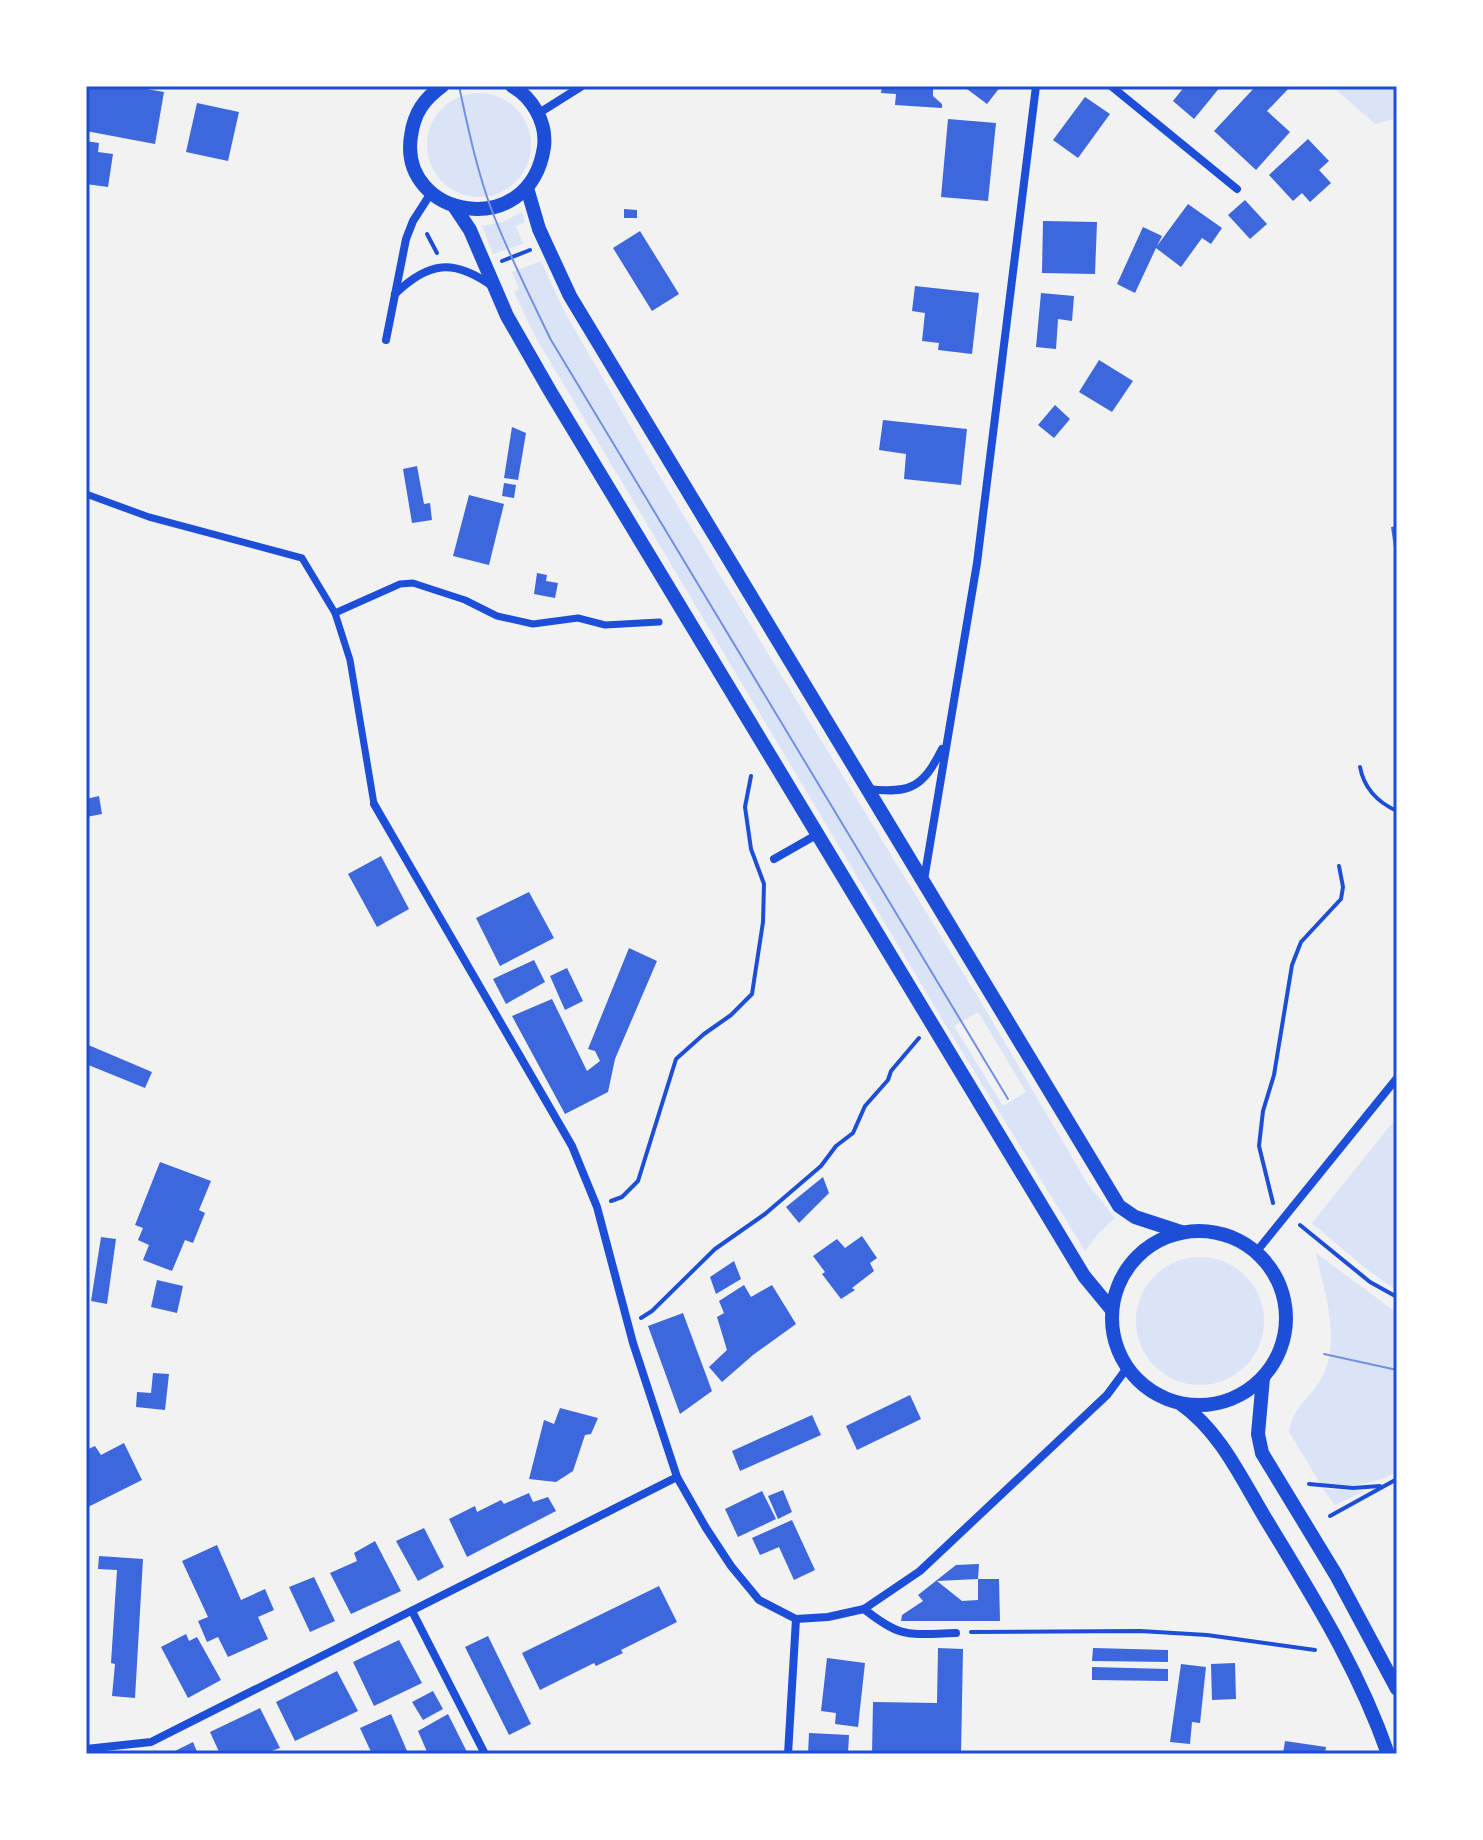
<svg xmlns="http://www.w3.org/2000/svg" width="1483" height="1840" viewBox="0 0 1483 1840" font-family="'Sofia Sans Condensed',sans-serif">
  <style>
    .green { fill: #dbe4f7; fill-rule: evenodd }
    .building { fill: #3d67dc; fill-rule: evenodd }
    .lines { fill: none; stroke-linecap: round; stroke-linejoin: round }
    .path { stroke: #1d4ed8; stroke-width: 4 }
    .pedestrian { stroke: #1d4ed8; stroke-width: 7 }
    .minor { stroke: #1d4ed8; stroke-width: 8 }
    .secondary { stroke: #1d4ed8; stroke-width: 14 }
    .tram { stroke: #7290e2; stroke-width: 2 }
    .neatline { fill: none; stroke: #1d4ed8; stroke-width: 3 }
  </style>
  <rect width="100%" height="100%" fill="#f2f2f2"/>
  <g class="green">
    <path d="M1332 86H1397V118L1375 124Z"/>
    <circle cx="479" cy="145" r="52"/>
    <path d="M522 212 525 222 516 226 523 244 493 254 482 226 503 222Z"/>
    <path d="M541 261 564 311 654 467 984 1007 1087 1183 1115 1218 1098 1234 1085 1251 948 1029 536 338 514 292 519 289 512 272ZM978 1012 1026 1092 1003 1106 954 1026Z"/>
    <path d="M1397 1117V1290L1366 1269 1312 1223Z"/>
    <path d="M1316 1253 1397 1313V1472C1366 1486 1355 1487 1321 1485L1289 1432C1293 1405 1311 1399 1323 1375 1341 1337 1324 1292 1316 1253Z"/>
    <circle cx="1200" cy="1321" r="64"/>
    <path d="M1323 1489 1364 1491 1335 1505Z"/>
  </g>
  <g class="building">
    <path d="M86 86H129L164 92 155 144 86 131Z"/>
    <path d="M882 86H933V96L942 104V108L895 105 896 94 881 93Z"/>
    <path d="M963 86H1001L987 104Z"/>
    <path d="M1185 86H1221L1194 119 1173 101Z"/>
    <path d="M1256 86H1291L1267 111 1290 132 1256 170 1214 131Z"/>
    <path d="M1085 97 1110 114 1078 158 1053 140Z"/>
    <path d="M197 103 239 112 228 161 186 152Z"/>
    <path d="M948 119 996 123 988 201 941 197Z"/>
    <path d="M1308 139 1329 161 1319 170 1331 183 1310 202 1302 193 1293 201 1269 175Z"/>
    <path d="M86 141 99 143 98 152 113 154 108 187 86 184Z"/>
    <path d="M1245 200 1267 224 1250 239 1228 215Z"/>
    <path d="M1188 204 1222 228 1211 244 1202 238 1181 267 1156 248 1135 293 1117 284 1143 227 1162 236 1157 246Z"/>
    <path d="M624 209 637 210V218H624Z"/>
    <path d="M1043 221 1097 222 1095 274 1042 273Z"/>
    <path d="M640 231 679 294 652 311 613 248Z"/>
    <path d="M915 286 979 293 972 354 938 350 939 343 922 341 925 313 912 311Z"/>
    <path d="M1041 293 1074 296 1072 321 1058 319 1056 349 1036 347Z"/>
    <path d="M1099 360 1133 381 1112 412 1079 392Z"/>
    <path d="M1055 405 1070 419 1054 438 1038 425Z"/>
    <path d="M883 420 967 429 961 485 904 479 906 454 879 450Z"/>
    <path d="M512 427 526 433 518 480 504 478Z"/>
    <path d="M417 466 424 504 430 503 432 520 412 523 403 469Z"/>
    <path d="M504 483 516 485 514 498 502 496Z"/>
    <path d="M469 495 504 504 489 565 453 556Z"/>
    <path d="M1397 526V555H1395L1391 527Z"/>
    <path d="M537 573 547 575 546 581 558 583 555 598 534 594Z"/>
    <path d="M99 796 102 814 86 817V799Z"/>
    <path d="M381 856 409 909 377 927 348 874Z"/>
    <path d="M529 892 554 938 500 966 476 918Z"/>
    <path d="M629 948 657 961 615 1059 608 1092 565 1114 512 1016 552 999 587 1071 600 1061 595 1051 588 1049Z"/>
    <path d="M534 960 545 982 506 1004 493 979Z"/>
    <path d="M567 968 583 1001 565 1010 550 976Z"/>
    <path d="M86 1044 152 1072 145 1088 86 1064Z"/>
    <path d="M160 1162 211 1181 199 1210 205 1213 193 1243 185 1240 172 1271 143 1260 149 1245 138 1240 143 1228 135 1225Z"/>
    <path d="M823 1177 829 1193 799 1223 786 1207Z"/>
    <path d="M862 1236 877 1258 870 1263 874 1271 852 1288 855 1290 841 1299 822 1274 825 1272 813 1256 837 1239 845 1248Z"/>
    <path d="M101 1237 116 1239 107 1304 91 1301Z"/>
    <path d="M734 1261 741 1279 716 1294 710 1277Z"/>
    <path d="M157 1280 183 1286 177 1313 151 1307Z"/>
    <path d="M744 1285 751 1297 772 1285 796 1324 753 1355 722 1382 709 1367 727 1350 717 1317 724 1313 719 1301Z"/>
    <path d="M683 1313 712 1391 680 1414 648 1326Z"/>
    <path d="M153 1373 169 1374 165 1410 136 1407 137 1392 151 1393Z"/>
    <path d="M910 1395 921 1419 857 1450 846 1426Z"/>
    <path d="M560 1408 598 1418 591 1434 585 1435 573 1471 556 1482 529 1479 544 1420 554 1424Z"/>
    <path d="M812 1415 821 1435 740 1471 732 1451Z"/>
    <path d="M124 1443 142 1480 86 1508V1450L95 1446 101 1455Z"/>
    <path d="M783 1490 792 1512 778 1519 768 1496Z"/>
    <path d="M762 1491 776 1519 738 1537 725 1509Z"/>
    <path d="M529 1493 533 1502 548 1497 556 1511 467 1557 449 1519 475 1506 477 1512 501 1500 504 1504Z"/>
    <path d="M792 1520 815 1570 794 1580 779 1547 760 1555 752 1538Z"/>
    <path d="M424 1528 444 1567 418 1581 396 1541Z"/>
    <path d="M375 1541 401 1591 351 1614 330 1573 357 1561 354 1553Z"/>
    <path d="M217 1545 241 1600 265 1589 274 1610 258 1617 268 1639 228 1657 218 1637 207 1642 198 1621 208 1617 182 1561Z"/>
    <path d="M99 1556 143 1559 135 1698 112 1696 115 1664 111 1663 117 1570 98 1569Z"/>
    <path d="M979 1564 978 1579H999L1000 1621H901L902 1615 923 1601 918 1595 956 1565ZM978 1579V1600L962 1601 937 1581Z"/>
    <path d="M314 1577 335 1621 310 1632 289 1587Z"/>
    <path d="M659 1586 677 1622 621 1650 623 1653 596 1666 594 1663 540 1690 522 1653Z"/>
    <path d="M186 1634 189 1641 197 1637 221 1680 188 1698 161 1647Z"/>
    <path d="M488 1636 531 1724 509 1735 465 1647Z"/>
    <path d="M399 1640 422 1683 374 1706 353 1662Z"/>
    <path d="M938 1648 963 1649 961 1754H872L873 1702 937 1703Z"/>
    <path d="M1093 1648 1168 1650V1662L1092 1661Z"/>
    <path d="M827 1658 865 1663 858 1727 835 1724 836 1713 821 1711Z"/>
    <path d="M1235 1663 1236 1699 1212 1700 1211 1664Z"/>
    <path d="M1181 1664 1206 1667 1200 1723 1192 1722 1190 1744 1170 1742Z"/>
    <path d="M1092 1667 1168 1669V1681L1092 1680Z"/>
    <path d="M337 1671 358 1711 295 1741 276 1702Z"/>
    <path d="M433 1691 443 1709 423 1720 412 1702Z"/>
    <path d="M260 1708 280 1748 263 1754H249L248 1751 242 1754H220L210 1732Z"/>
    <path d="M391 1714 408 1753 372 1754 360 1728Z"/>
    <path d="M448 1714 468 1754H428L418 1731Z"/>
    <path d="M809 1733 849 1735 848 1754H808Z"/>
    <path d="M1285 1741 1326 1747 1325 1754H1283Z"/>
    <path d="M193 1742 198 1754H169Z"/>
  </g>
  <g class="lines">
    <g class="path">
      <path d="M427 234 437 253"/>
      <path d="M502 261 530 250"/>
      <path d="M1360 767C1364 788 1377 802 1397 811"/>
      <path d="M611 1201 622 1197 638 1181 676 1059 704 1034 731 1015 752 994 763 922 764 884 751 849 745 807 751 776"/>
      <path d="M1273 1203 1259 1146 1263 1111 1274 1075 1292 965 1301 942 1341 899 1343 887 1339 866"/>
      <path d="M1300 1225 1370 1282 1397 1297"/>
      <path d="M641 1318 652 1311 715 1249 765 1214 821 1166 836 1146 853 1133 865 1106 888 1080 891 1071 919 1038"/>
      <path d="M1309 1484 1353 1488 1380 1486"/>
      <path d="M1330 1516 1397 1479"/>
      <path d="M971 1632 1140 1631 1207 1635 1315 1650"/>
    </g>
    <g class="pedestrian">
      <path d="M86 494 149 517 302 558 335 613 350 660 374 804"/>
      <path d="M335 613 400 584 413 583 465 600 497 616 533 624 578 618 605 625 659 622"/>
    </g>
    <g class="minor">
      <path d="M1111 86 1237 189"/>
      <path d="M539 113 582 86"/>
      <path d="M395 294C429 261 454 259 492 286"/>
      <path d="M386 340 406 239 413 221 431 193"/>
      <path d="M868 789C911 794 923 787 942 749"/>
      <path d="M374 804 572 1146 597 1207 633 1343 677 1477 706 1528 731 1566 759 1600 796 1619 788 1754"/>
      <path d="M774 859 818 834"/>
      <path d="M924 880 977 563 1036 86"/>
      <path d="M1257 1251 1397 1078"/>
      <path d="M864 1609C903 1640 909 1634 956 1633"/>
      <path d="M412 1611 485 1754"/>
      <path d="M796 1619 828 1617 864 1609 920 1571 1107 1395 1127 1368"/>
      <path d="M86 1749 151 1742 677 1477"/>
    </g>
    <g class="secondary">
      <path d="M442 86C424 99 414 113 411 136 398 218 530 243 544 147 547 123 533 98 512 86"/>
      <path d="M527 188 539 229 570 296 1119 1206 1135 1217 1181 1232"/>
      <path d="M454 206 470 230 507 316 550 391 1084 1276 1112 1310"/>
      <circle cx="1199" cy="1318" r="87"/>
      <path d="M1263 1378 1258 1434 1262 1453 1336 1575 1397 1689"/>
      <path d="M1181 1404C1221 1432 1242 1480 1267 1521 1314 1599 1358 1668 1388 1754"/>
    </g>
    <g class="tram">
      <path d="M459 86C468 128 477 171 492 211 509 255 530 297 551 340L1008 1099"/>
      <path d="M1324 1354 1397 1370"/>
    </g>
  </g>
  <rect width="1483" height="1840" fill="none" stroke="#ffffff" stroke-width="176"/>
  <rect x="88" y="88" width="1307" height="1664" class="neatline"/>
</svg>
